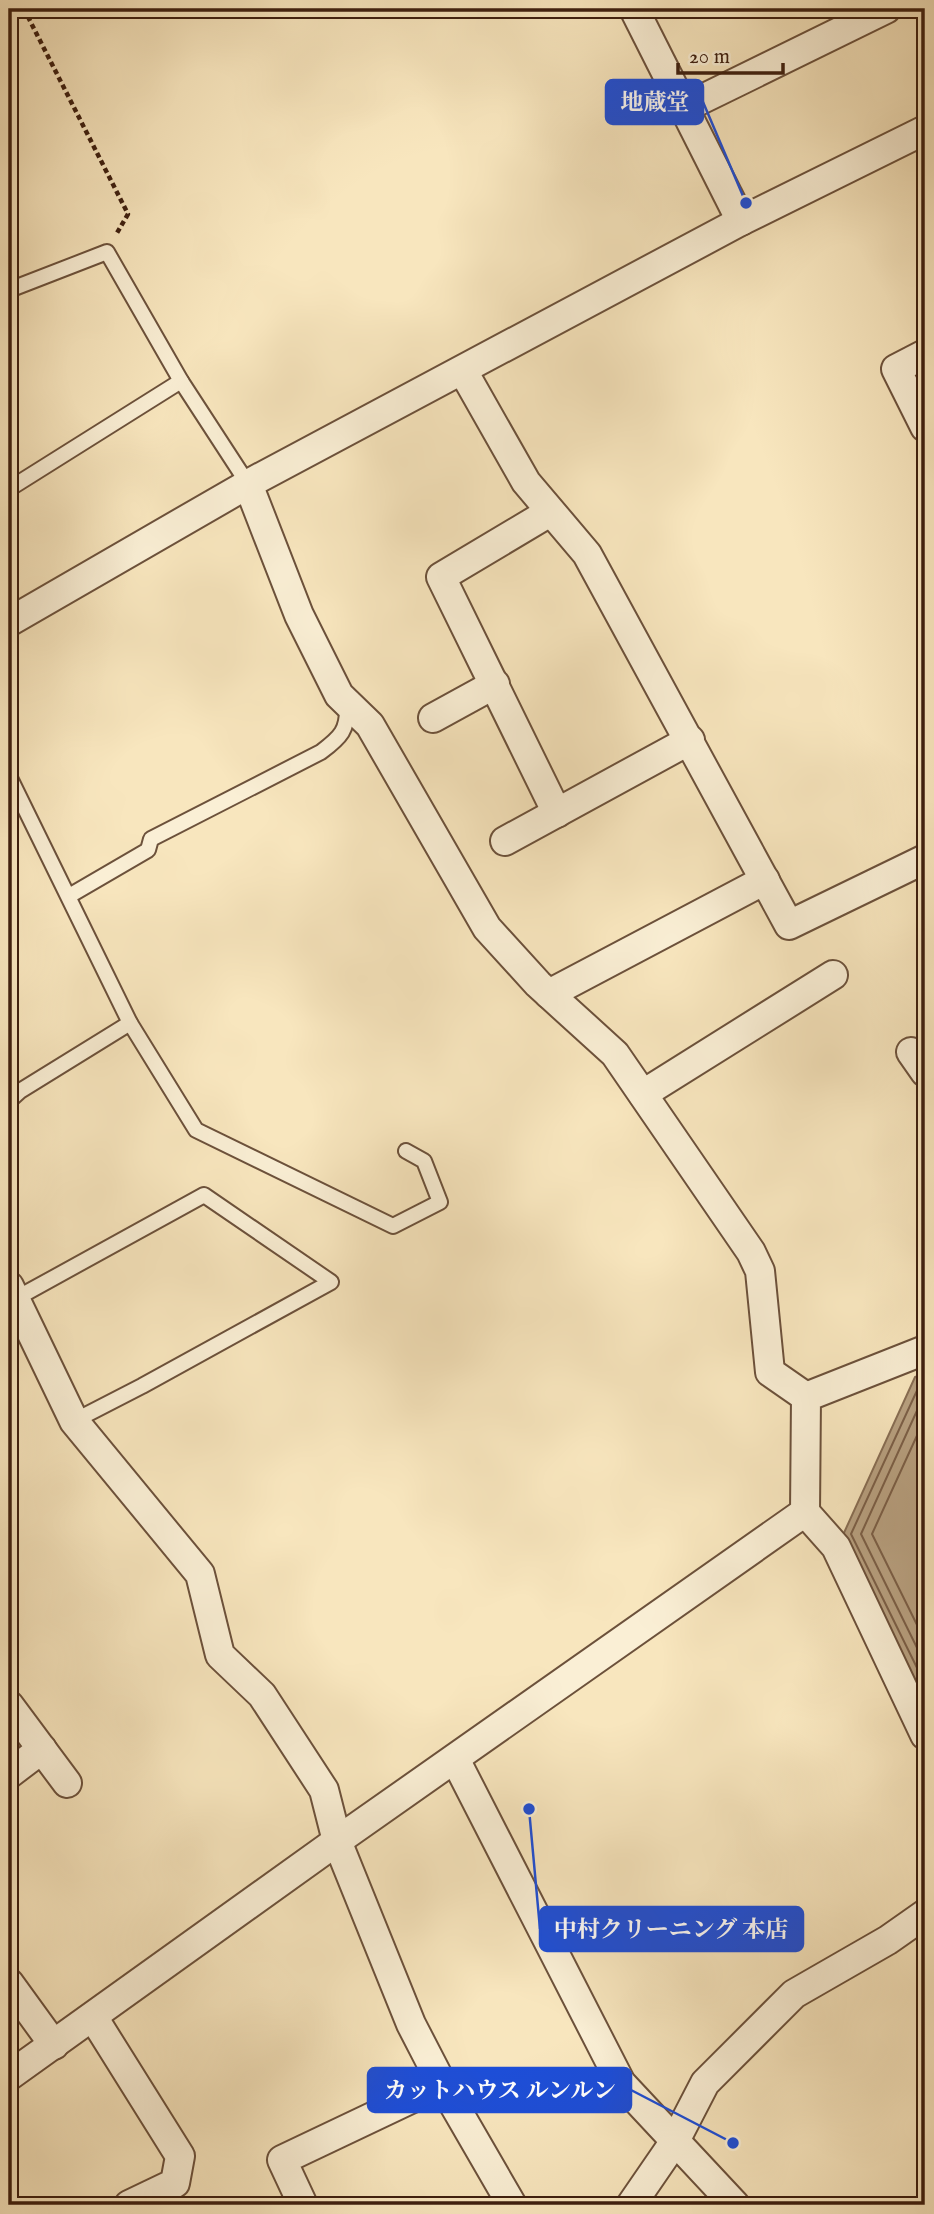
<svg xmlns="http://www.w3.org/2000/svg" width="934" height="2214" viewBox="0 0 934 2214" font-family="'IM FELL English','Noto Serif JP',serif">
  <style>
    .water { fill: #b9a282; stroke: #886e54; stroke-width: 2 }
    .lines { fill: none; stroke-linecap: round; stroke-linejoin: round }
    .shore { stroke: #7c6048; stroke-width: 2 }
    .service-casing { stroke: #6c513b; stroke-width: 18 }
    .minor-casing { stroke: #6c513b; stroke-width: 32 }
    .path { stroke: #3e1f0f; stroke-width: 4.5; stroke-dasharray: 5 3.5; stroke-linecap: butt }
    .service { stroke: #faefd5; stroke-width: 14 }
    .minor { stroke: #faefd5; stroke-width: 28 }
    .leader { fill: none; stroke: #1d4ed8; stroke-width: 2.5 }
    .callout-dot { fill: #1d4ed8; stroke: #faefd5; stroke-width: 2.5 }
    .callout { fill: #1d4ed8; stroke: #1d4ed8; stroke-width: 2.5 }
    .callout-label { font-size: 23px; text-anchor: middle; font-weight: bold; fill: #fff }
  </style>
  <rect width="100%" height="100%" fill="#f8e6be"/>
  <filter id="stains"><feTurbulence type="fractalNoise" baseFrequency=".00286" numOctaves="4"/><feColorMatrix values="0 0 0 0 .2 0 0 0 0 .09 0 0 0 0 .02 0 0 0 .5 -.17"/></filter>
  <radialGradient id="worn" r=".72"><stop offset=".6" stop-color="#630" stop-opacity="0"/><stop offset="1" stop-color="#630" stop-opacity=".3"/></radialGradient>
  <path class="water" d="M925 1373V1700L843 1535 915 1377Z"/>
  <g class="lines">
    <g class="shore">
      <path d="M925 1381 920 1384 851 1534 925 1684"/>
      <path d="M925 1393 861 1534 925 1664"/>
      <path d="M925 1418 872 1534 925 1641"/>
    </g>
    <defs>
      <g id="service">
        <path d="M9 290 107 252 181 381 248 484"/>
        <path d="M9 489 181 381"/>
        <path d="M9 776 130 1023 20 1091 9 1101"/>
        <path d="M69 896 148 850 151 839 321 752C341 737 348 730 347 705"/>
        <path d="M130 1023 196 1130 393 1226 440 1202 424 1161 406 1151"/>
        <path d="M15 1299 204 1195 331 1282 142 1386 74 1421"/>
      </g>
      <g id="minor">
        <path d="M634 9 741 221"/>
        <path d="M684 108 886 9"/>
        <path d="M925 354 896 369 925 427"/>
        <path d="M463 371 526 482 587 554 789 925 925 859"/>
        <path d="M248 484 299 615 339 695 370 725 487 928 538 984 615 1054 751 1252 760 1271 770 1372 806 1397"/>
        <path d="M550 512 441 577 557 813"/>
        <path d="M9 622 248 484 741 221 925 130"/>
        <path d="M433 718 495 684"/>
        <path d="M505 841 690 740"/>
        <path d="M549 994 765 880"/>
        <path d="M911 1052 925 1072"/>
        <path d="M643 1094 833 975"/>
        <path d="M9 1286 74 1421 200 1574 220 1655 262 1695 324 1790 337 1841 411 2024 442 2084 512 2205"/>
        <path d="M805 1512 836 1547 925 1735"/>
        <path d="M9 1705 67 1783"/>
        <path d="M455 1759 621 2083 735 2205"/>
        <path d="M9 1774 42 1749"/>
        <path d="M9 1983 54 2045"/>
        <path d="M93 2017 180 2156 175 2183 129 2205"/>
        <path d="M9 2076 337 1841 805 1512 806 1397 925 1350"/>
        <path d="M303 2205 282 2160 442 2084"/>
        <path d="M631 2205 675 2141 705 2083 794 1994 888 1940 925 1914"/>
      </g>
    </defs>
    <use href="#service" class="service-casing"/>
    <use href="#minor" class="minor-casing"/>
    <path class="path" d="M24 9 128 214 117 233"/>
    <use href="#service" class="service"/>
    <use href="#minor" class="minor"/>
  </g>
  <path class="leader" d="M746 203L703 102M529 1809L540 1929M733 2143L631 2090"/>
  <g class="callout-dot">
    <circle cx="746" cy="203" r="7"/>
    <circle cx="529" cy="1809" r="7"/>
    <circle cx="733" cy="2143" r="7"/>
  </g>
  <g class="callout">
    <rect x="606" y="80" width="97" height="44" rx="7"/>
    <rect x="540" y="1907" width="263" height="44" rx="7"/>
    <rect x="368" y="2068" width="263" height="44" rx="7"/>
  </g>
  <g class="callout-label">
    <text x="655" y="110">地蔵堂</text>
    <text x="671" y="1937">中村クリーニング 本店</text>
    <text x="500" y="2098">カットハウス ルンルン</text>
  </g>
  <rect width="934" height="2214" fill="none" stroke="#f8e6be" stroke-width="35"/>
  <rect x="10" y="10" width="913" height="2193" fill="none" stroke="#3e1f0f" stroke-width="3.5"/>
  <rect x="18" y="18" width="899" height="2179" fill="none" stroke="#3e1f0f" stroke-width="2"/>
  <path d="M678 63v10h105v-10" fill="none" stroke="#3e1f0f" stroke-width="3.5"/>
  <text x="689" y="63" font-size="21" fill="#3e1f0f" stroke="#faefd5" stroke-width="5" paint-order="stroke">20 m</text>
  <rect width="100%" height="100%" filter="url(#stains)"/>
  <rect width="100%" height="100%" fill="url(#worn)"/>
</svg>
